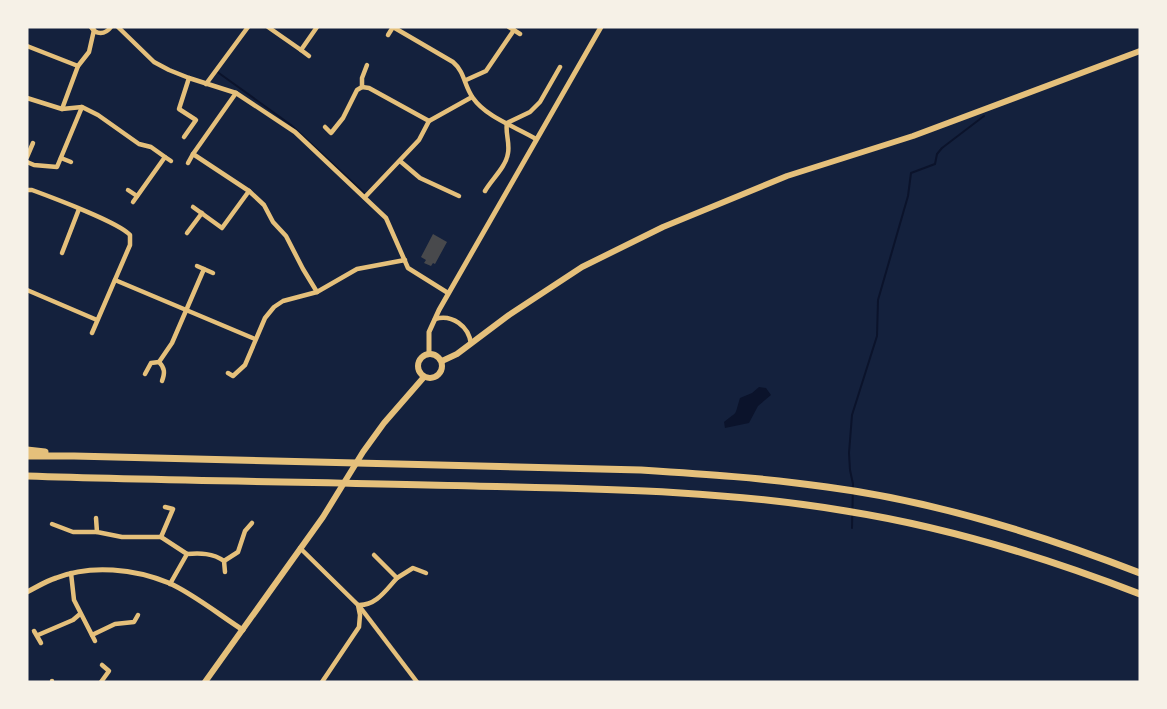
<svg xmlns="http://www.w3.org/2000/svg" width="1167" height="709" viewBox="0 0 1167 709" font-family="'PT Sans Narrow',sans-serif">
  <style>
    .water { fill: #0b132b }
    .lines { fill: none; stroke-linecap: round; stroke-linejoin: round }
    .stream { stroke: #0b132b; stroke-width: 2 }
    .building { fill: #48494c }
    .minor { stroke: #e5c07b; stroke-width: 4.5 }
    .tertiary { stroke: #e5c07b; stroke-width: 5 }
    .secondary { stroke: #e5c07b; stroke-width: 6 }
    .trunk { stroke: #e5c07b; stroke-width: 7 }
  </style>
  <rect width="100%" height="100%" fill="#14213d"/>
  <path class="water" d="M759 387 766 388 771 395 758 406 749 423 725 428 724 422C739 410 734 417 740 398L752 393Z"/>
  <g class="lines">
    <g class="stream">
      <path d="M216 71 291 125 364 193"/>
      <path d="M852 528 853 484 850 470 849 453 852 415 877 336 878 300 908 196 911 173 935 164 937 154 942 148 984 116"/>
    </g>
  </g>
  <path class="building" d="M433 234 447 242 435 264 433 263 431 266 424 263 426 260 421 257Z"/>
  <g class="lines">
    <g class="minor">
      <path d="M91 27C96 35 105 35 111 27"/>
      <path d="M118 27 154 62 169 70 189 78 236 93 295 132 386 218 408 268 448 293"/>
      <path d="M268 27 301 50 317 27"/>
      <path d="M393 27 453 62C465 72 464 86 473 98 486 117 516 127 536 139"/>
      <path d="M509 27 520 34"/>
      <path d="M388 35 393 27"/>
      <path d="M27 46 78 66"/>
      <path d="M301 50 309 56"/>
      <path d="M466 80 486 71 514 30"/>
      <path d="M206 84 248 27"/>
      <path d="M362 87 369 88 429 121"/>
      <path d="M236 93 193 154 249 191 264 205 273 222 286 236 303 269 317 292"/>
      <path d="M27 98 62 109 82 107 98 115 139 144 151 147 165 157"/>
      <path d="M62 109 78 66 89 52 94 30"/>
      <path d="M325 127 331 133 343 118 357 90 362 87V78L367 65"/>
      <path d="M184 137 196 120 179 109 189 78"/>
      <path d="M27 157 33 143"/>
      <path d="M61 158 71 162"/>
      <path d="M400 161 420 178 459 196"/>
      <path d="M27 162 34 165 57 167 82 107"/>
      <path d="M188 163 193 154"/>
      <path d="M27 190H32C51 197 120 223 130 235V245L92 333"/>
      <path d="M128 190 137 196"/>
      <path d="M485 191C492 179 506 167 508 153 510 142 505 133 507 123L530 112 540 102 560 67"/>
      <path d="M365 197 419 140 429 121 472 97"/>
      <path d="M133 202 165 157 171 161"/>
      <path d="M193 207 222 228 249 191"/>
      <path d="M187 233 202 213"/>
      <path d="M62 253 79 209"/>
      <path d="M197 266 213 273"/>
      <path d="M115 280 255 339"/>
      <path d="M27 290 97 320"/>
      <path d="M435 319C452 314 469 326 471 344"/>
      <path d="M159 362 172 343 204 269"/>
      <path d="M228 373 233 376 245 365 265 318 274 307 283 301 317 292 357 269 405 260"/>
      <path d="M145 374 151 363 159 362C165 368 165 373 162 381"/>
      <path d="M96 518 97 532 122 537H161L187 554"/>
      <path d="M52 524 73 532H97"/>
      <path d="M161 537 173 509 165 507"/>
      <path d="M300 548 358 605 360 615 359 627 322 682"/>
      <path d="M224 561 238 552 245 531 252 523"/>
      <path d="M71 573 74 600 95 641"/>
      <path d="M397 578 413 568 426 573"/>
      <path d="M170 584 187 554C200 553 213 553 224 561L225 572"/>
      <path d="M358 605C376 606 386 590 397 578L374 555"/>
      <path d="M360 607 417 682"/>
      <path d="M34 631 41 643"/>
      <path d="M38 635 73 620 80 614"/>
      <path d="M92 635 115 624 134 622 138 615"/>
      <path d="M52 681V682"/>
      <path d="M101 682 109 671 102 665"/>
    </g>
    <g class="tertiary">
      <path d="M429 353V332L439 310 601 27"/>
      <path d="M27 592C37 587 46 581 56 578 91 564 135 569 169 583 192 593 221 616 243 630"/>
    </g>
    <g class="secondary">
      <circle cx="430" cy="366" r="12"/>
      <path d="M442 361 457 354 509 315 582 267 663 227 787 176 913 136 1140 51"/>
      <path d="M205 682 323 517 363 452 384 423 424 377"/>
    </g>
    <g class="trunk">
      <path d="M27 450 45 452"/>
      <path d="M27 456H74L641 470C703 474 765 478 827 487 934 501 1040 534 1140 573"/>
      <path d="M27 476C176 481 325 482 474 486 600 489 722 490 846 511 947 527 1045 557 1140 594"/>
    </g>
  </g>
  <rect width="1167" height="709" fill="none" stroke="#f6f1e7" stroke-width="57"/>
</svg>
